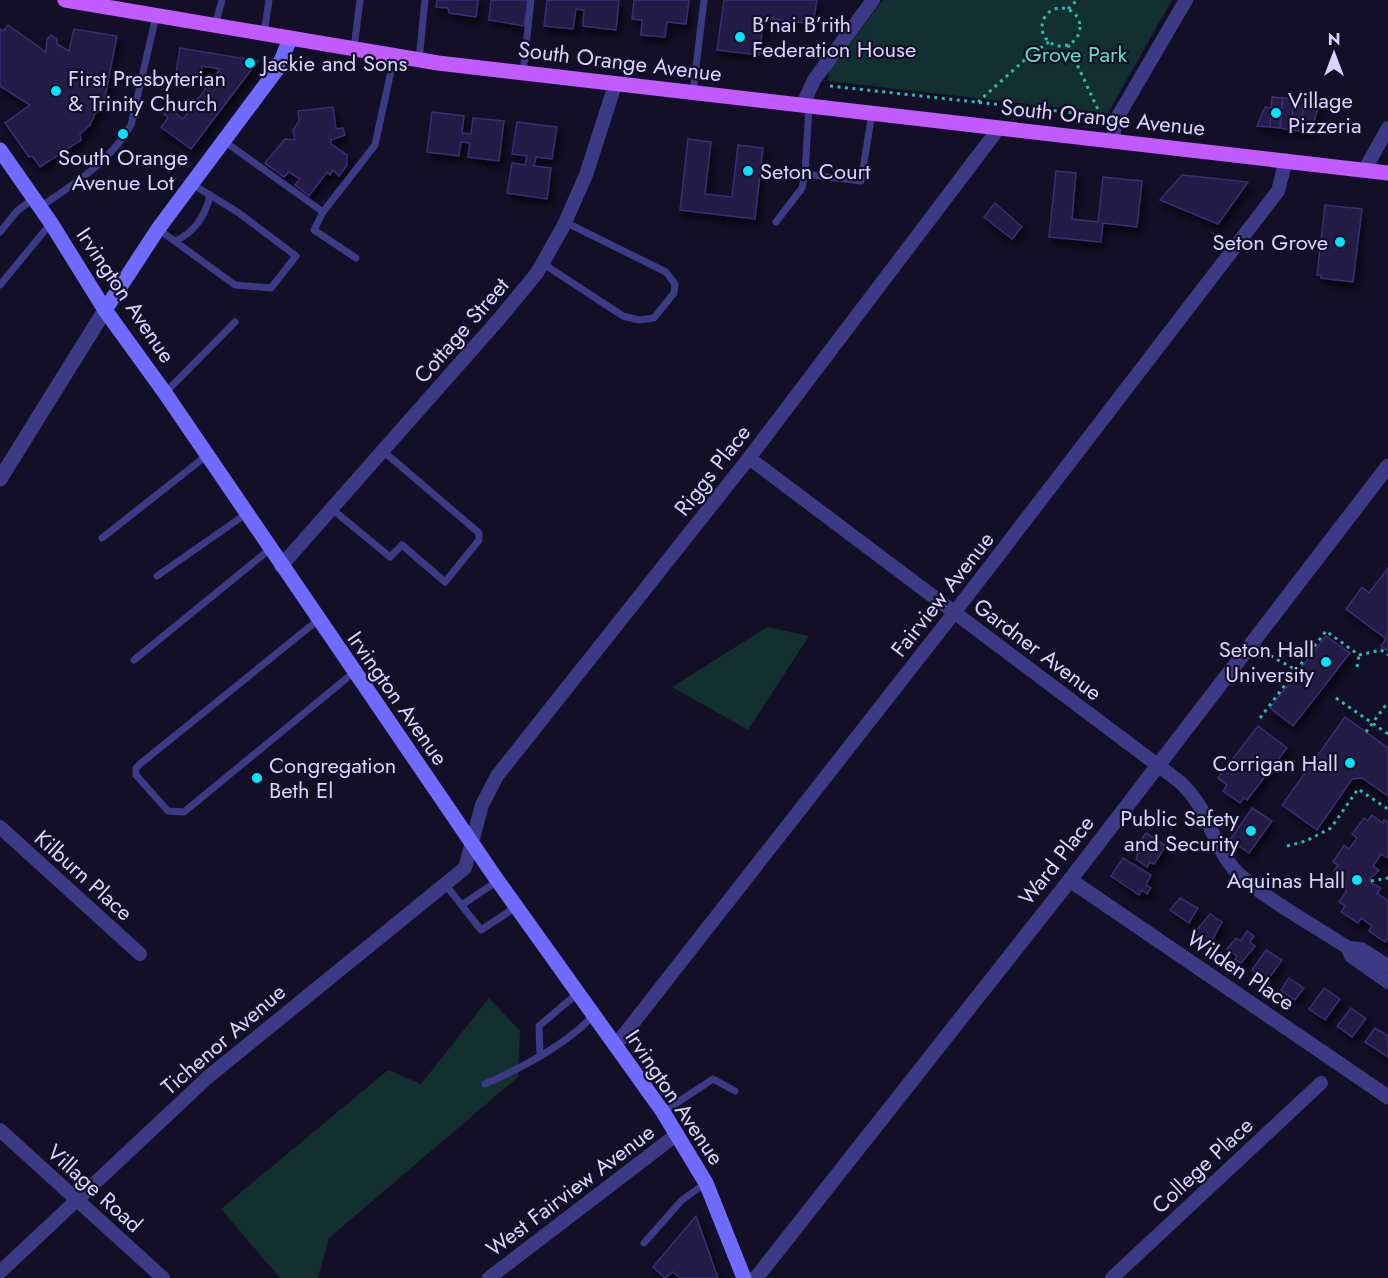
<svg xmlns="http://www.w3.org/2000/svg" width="1388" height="1278" viewBox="0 0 1388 1278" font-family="Jost,sans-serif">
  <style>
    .green { fill: #12302f }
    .building { fill: #241b47; stroke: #3b2d73; stroke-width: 1.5; filter: url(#shadow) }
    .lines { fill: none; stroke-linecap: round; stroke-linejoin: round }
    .path { stroke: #2fb8b0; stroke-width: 3; stroke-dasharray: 3 4.5; stroke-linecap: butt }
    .service { stroke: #3d3a85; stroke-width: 7 }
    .minor { stroke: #3d3a85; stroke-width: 14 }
    .tertiary { stroke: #3d3a85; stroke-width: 15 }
    .secondary { stroke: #6f6bff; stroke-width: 15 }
    .primary { stroke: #c25bff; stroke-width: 15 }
    .poi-dot { fill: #00e5ff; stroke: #130f26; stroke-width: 2 }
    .labels { text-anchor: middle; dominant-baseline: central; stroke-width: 4.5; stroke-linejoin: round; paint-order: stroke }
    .poi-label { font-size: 22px; fill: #d9d4ff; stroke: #130f26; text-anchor: start }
    .park-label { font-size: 22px; fill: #5fe0c0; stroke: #130f26 }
    .street-label { font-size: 22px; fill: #d9d4ff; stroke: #130f26 }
  </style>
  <defs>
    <filter id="shadow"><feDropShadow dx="3.5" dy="6" stdDeviation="3" flood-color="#0009"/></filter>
  </defs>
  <rect width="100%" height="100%" fill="#130f26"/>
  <g class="green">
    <path d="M883 0H1172L1108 113 828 81 829 71Z"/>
    <path d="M767 627 809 636 748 730 672 687Z"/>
    <path d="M489 998 520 1031 518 1077 329 1238 318 1278H280L221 1209 388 1070 421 1084Z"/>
  </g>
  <g class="building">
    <path d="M437 0H478L476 17 449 13 448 8 436 7Z"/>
    <path d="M491 0H528L524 26 489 20Z"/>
    <path d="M547 0H619L616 30 583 26 584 10 576 9 573 29 544 26Z"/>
    <path d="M634 0H689L686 24 667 22 665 37 641 35 642 20 632 19Z"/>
    <path d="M724 0H817L813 24 764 18 759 55 717 50Z"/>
    <path d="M8 25 46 52 47 39 51 35 57 39V44L69 51 74 29 117 36 104 102 99 107 101 109 95 114 90 125 80 134 81 140 40 167 32 156 29 157 5 123 30 105 0 86V29L3 31Z"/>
    <path d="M180 48 258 61 191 149 161 127 168 118 164 114 169 108 183 119 220 69 202 66 200 77 176 73Z"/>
    <path d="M1272 97 1283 98 1280 128 1270 127Z"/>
    <path d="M1283 98 1294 99 1291 130 1280 128Z"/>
    <path d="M1294 99 1304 100 1301 131 1291 130Z"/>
    <path d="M1304 100 1319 102 1312 132 1301 131Z"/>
    <path d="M333 107 336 129 343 128 345 135 331 140V144L347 155V165L339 176 333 170 330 175 327 172 309 196 295 185 300 179 289 172 284 177 265 163 285 139 295 140 293 130 299 121 298 111Z"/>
    <path d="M1265 107 1271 108 1270 127 1257 126Z"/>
    <path d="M432 112 464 116 462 133 471 134 473 118 504 121 499 161 468 157 470 143 461 142 459 156 427 152Z"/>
    <path d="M517 122 557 127 552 159 536 157 534 166 551 168 547 199 507 193 512 163 525 165 527 156 512 154Z"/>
    <path d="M688 139 711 142 705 194 732 197 738 145 763 148 755 219 680 210Z"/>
    <path d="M1056 171 1076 173 1072 219 1098 222 1103 177 1142 181 1137 227 1103 223 1101 242 1049 237Z"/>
    <path d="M1182 175 1248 182 1218 224 1160 200Z"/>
    <path d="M995 203 1022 227 1012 239 984 217Z"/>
    <path d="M1325 205 1362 209 1353 282 1321 278V275H1317Z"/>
    <path d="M1388 568V651L1381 646 1386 639 1346 609 1362 587 1369 593Z"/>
    <path d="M1326 636 1350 653 1293 726 1270 708Z"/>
    <path d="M1345 717 1388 748V796L1362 778 1352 779 1317 830 1282 805Z"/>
    <path d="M1258 726 1287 748 1247 800 1244 798 1240 803 1223 791 1227 785 1218 778Z"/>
    <path d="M1252 808 1272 821 1249 853 1230 840Z"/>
    <path d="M1372 815 1383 823 1384 820 1388 822V858L1381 854 1373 866 1379 870 1370 879 1371 883 1381 888 1377 893 1388 901V938L1385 942 1369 931 1372 926 1361 918 1358 923 1341 912 1345 906 1339 902 1346 892 1344 879 1334 871 1338 865 1333 862 1344 845 1349 849 1357 838 1352 834 1364 818 1368 821Z"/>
    <path d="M1146 833 1166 846 1154 864 1150 862 1147 867 1136 859 1140 847 1137 845Z"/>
    <path d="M1123 858 1151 875 1146 885 1151 888 1147 894 1142 890 1139 895 1111 876Z"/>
    <path d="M1180 898 1198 908 1189 923 1170 910Z"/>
    <path d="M1210 914 1222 922 1210 944 1194 933Z"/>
    <path d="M1247 931 1254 936 1250 942 1255 946 1241 963 1235 959 1237 956 1227 949 1236 938 1241 941Z"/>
    <path d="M1266 950 1282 960 1267 981 1252 970Z"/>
    <path d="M1289 978 1304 988 1295 1000 1281 990Z"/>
    <path d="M1324 988 1340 999 1325 1020 1309 1009Z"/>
    <path d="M1351 1008 1366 1019 1352 1037 1337 1026Z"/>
    <path d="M1375 1028 1388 1036V1057L1365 1042Z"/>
    <path d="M696 1216 718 1278H680L673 1272 665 1278 653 1267Z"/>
  </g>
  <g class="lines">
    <g class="path">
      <circle cx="1061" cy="27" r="19"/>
      <path d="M1068 9 1077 0"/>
      <path d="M1068 45 1101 116"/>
      <path d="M830 86 1103 116"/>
      <path d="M978 102 1029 56 1049 42"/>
      <path d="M1264 652 1296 670"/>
      <path d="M1357 667 1359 655"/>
      <path d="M1336 698 1388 734"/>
      <path d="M1260 718 1326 631 1359 655 1381 650 1388 655"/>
      <path d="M1366 732 1388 702"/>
      <path d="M1287 846 1306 841 1331 828 1358 789 1388 809"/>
      <path d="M1371 881 1388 878"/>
    </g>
    <g class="service">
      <path d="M215 26 222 0"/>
      <path d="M264 34 269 0"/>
      <path d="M354 48 360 0"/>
      <path d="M419 60 425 0"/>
      <path d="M523 73 531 0"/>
      <path d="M693 92 704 0"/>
      <path d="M809 105 805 174 861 181 872 113"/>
      <path d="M224 141 323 212 375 145 394 57"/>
      <path d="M40 207C74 184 110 162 131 125L156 16"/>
      <path d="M323 212 314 230 356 258"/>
      <path d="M776 222 802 188 805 174"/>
      <path d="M158 229 235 285 271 288 296 256 239 213 192 184"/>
      <path d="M0 232 17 211 34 198"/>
      <path d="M175 241C194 233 206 215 210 195"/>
      <path d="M542 263 623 316 639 320 654 318 674 293 675 284 666 272 565 222"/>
      <path d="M0 285 51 223"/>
      <path d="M165 393 235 322"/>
      <path d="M332 509 390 557 402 545 445 582 479 540V533L383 451"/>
      <path d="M102 538 206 456"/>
      <path d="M157 576 246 514"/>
      <path d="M318 620 140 764 136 768V775L168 811 184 812 353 673"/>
      <path d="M134 660 270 549"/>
      <path d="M445 884 481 930 516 907"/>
      <path d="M462 905 497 881"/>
      <path d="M540 1055 539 1026 578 993"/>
      <path d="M485 1084C523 1067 564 1046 593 1016"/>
      <path d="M663 1112 713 1079 735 1091"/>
      <path d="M644 1243 682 1200 706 1183"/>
    </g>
    <g class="minor">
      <path d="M803 104 814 80 873 0"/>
      <path d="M1112 140 1117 118 1186 0"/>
      <path d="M1364 171 1388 128"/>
      <path d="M749 458 1180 782C1211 811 1209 839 1233 868 1256 894 1317 927 1348 948L1361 949 1388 966"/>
      <path d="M281 566 499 319 537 273 563 227 586 175 615 85"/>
      <path d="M0 827 140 954"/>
      <path d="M1348 948 1351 956 1388 982"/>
      <path d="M615 1046 954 613 1278 191 1286 160"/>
      <path d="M0 1130 163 1278"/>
      <path d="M0 1272 208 1077 465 868 482 805 497 776 749 458 999 128"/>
      <path d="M489 1278 676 1135"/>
      <path d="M1112 1278 1321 1083"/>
    </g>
    <g class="tertiary">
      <path d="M0 479 105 310"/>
      <path d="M1070 880 1388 1097"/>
      <path d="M756 1278 1070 880 1388 466"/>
    </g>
    <g class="secondary">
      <path d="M0 150 51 223 105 310 165 393 495 877 663 1112 706 1183 744 1278"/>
      <path d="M105 310 158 229 278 68 290 39"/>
    </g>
    <path class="primary" d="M65 0 438 63 1388 173"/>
  </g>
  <g class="poi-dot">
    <circle cx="740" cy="37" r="6"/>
    <circle cx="250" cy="63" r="6"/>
    <circle cx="56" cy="91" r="6"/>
    <circle cx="1276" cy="113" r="6"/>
    <circle cx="123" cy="134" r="6"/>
    <circle cx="748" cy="171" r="6"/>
    <circle cx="1340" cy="242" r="6"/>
    <circle cx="1326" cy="662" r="6"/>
    <circle cx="1350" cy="763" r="6"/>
    <circle cx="257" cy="778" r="6"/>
    <circle cx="1251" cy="831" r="6"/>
    <circle cx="1357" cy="880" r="6"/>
  </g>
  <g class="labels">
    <g class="poi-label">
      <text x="752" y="24">B’nai B’rith<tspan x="752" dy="25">Federation House</tspan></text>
      <text x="262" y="63">Jackie and Sons</text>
      <text x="68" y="78">First Presbyterian<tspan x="68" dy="25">&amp; Trinity Church</tspan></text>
      <text x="1288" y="100">Village<tspan x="1288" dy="25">Pizzeria</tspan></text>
      <text x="123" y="157" text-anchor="middle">South Orange<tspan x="123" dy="25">Avenue Lot</tspan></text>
      <text x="760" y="171">Seton Court</text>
      <text x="1328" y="242" text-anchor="end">Seton Grove</text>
      <text x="1314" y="649" text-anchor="end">Seton Hall<tspan x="1314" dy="25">University</tspan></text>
      <text x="1338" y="763" text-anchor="end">Corrigan Hall</text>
      <text x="269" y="765">Congregation<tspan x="269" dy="25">Beth El</tspan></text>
      <text x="1239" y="818" text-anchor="end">Public Safety<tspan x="1239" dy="25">and Security</tspan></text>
      <text x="1345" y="880" text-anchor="end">Aquinas Hall</text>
    </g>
    <g class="park-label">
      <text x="1076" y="54">Grove Park</text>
    </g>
    <g class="street-label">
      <text transform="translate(620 61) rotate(7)">South Orange Avenue</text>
      <text transform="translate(1103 117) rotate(6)">South Orange Avenue</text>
      <text transform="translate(126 295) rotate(56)">Irvington Avenue</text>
      <text transform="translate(461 330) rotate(-49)">Cottage Street</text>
      <text transform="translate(712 470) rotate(-52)">Riggs Place</text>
      <text transform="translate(942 594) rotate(-52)">Fairview Avenue</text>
      <text transform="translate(1038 649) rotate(37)">Gardner Avenue</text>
      <text transform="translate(398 698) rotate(55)">Irvington Avenue</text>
      <text transform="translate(1056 860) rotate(-52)">Ward Place</text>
      <text transform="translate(84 875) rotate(42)">Kilburn Place</text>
      <text transform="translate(1241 970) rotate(34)">Wilden Place</text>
      <text transform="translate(223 1039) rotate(-41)">Tichenor Avenue</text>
      <text transform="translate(675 1097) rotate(56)">Irvington Avenue</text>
      <text transform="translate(1202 1165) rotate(-43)">College Place</text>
      <text transform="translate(95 1188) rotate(42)">Village Road</text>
      <text transform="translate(570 1190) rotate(-37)">West Fairview Avenue</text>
    </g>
  </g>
  <g transform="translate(1334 54)" stroke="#130f26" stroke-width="4.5" paint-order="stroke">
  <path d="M0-4.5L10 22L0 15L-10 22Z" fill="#d9d4ff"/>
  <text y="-9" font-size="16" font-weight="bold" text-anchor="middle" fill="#d9d4ff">N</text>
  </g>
</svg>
